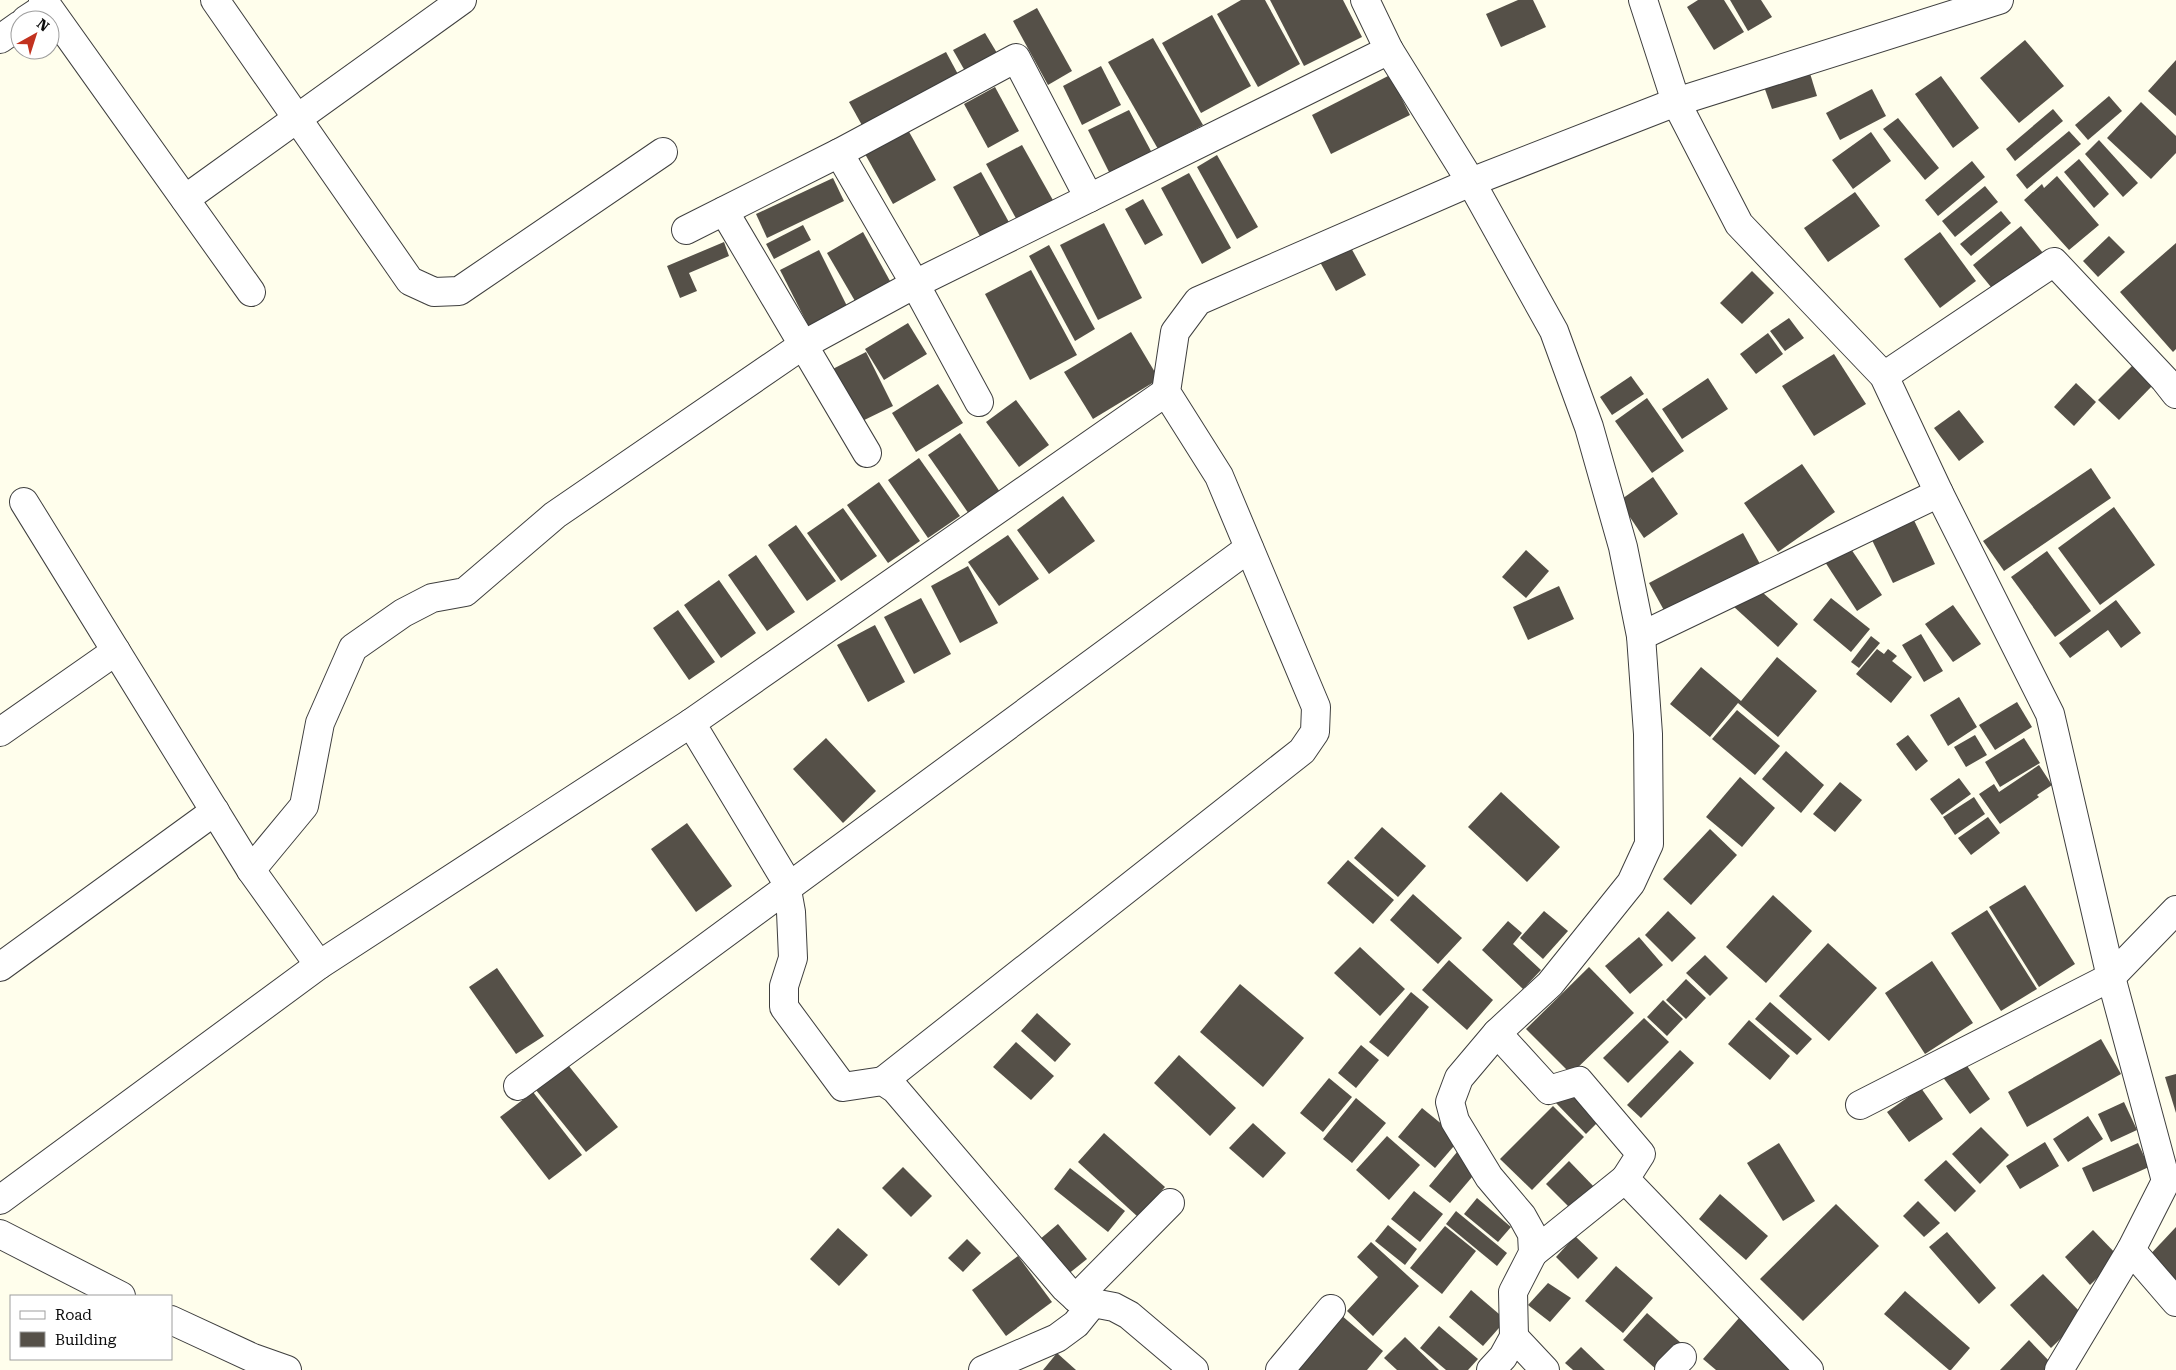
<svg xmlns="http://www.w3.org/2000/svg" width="2176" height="1370" viewBox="0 0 2176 1370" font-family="'Roboto Serif',serif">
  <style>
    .building { fill: #555048 }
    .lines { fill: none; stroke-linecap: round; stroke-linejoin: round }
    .minor-casing { stroke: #3f3f3f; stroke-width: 30 }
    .tertiary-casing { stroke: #3f3f3f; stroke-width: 30 }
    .minor { stroke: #fff; stroke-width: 28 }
    .tertiary { stroke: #fff; stroke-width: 28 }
  </style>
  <rect width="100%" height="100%" fill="#fffeec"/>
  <g class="building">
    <path d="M1241 0H1265L1300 64 1258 87 1217 14Z"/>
    <path d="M1270 0H1343L1362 37 1304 66Z"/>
    <path d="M1518 0H1533L1546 27 1501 47 1486 14Z"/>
    <path d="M1698 0H1724L1744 32 1714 50 1687 7Z"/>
    <path d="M1730 0H1761L1772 17 1748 31Z"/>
    <path d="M1037 8 1072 71 1048 85 1013 21Z"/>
    <path d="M1212 15 1251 86 1201 113 1162 43Z"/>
    <path d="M985 33 997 53 965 71 953 50Z"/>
    <path d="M1153 38 1203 125 1158 149 1108 62Z"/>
    <path d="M2025 40 2064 86 2019 123 1980 78Z"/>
    <path d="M946 52 960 78 863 127 849 102Z"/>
    <path d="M2176 60V116L2148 91Z"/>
    <path d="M1101 66 1121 105 1082 125 1063 86Z"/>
    <path d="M1808 67 1817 96 1772 109 1762 81Z"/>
    <path d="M1390 75 1410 115 1331 154 1312 115Z"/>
    <path d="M1941 76 1979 128 1953 148 1915 94Z"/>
    <path d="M995 87 1019 131 988 148 964 104Z"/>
    <path d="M1872 89 1886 116 1840 140 1826 113Z"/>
    <path d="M2109 96 2122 111 2088 140 2075 125Z"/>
    <path d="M2141 102 2176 136V153L2151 179 2107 138Z"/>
    <path d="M2053 109 2063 121 2015 161 2006 149Z"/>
    <path d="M1129 110 1152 153 1110 174 1088 130Z"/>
    <path d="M1898 118 1939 168 1925 180 1883 129Z"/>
    <path d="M908 130 936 180 893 204 865 154Z"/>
    <path d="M2069 131 2081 144 2027 189 2016 175Z"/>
    <path d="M1871 132 1891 161 1853 189 1832 160Z"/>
    <path d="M2099 140 2138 183 2123 197 2085 154Z"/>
    <path d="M1022 145 1054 202 1018 222 986 164Z"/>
    <path d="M1217 155 1258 227 1237 239 1197 167Z"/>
    <path d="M2079 159 2109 194 2094 208 2064 172Z"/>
    <path d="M1972 161 1985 177 1938 216 1925 200Z"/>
    <path d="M981 172 1010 224 982 240 953 187Z"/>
    <path d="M1189 173 1231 248 1202 264 1161 188Z"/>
    <path d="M2057 176 2099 225 2069 250 2024 200 2042 184 2044 188Z"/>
    <path d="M833 178 844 201 767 238 756 214Z"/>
    <path d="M1985 186 1998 202 1955 237 1942 221Z"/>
    <path d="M1855 192 1880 226 1828 262 1804 228Z"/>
    <path d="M1143 199 1163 235 1145 245 1125 209Z"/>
    <path d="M2001 211 2011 223 1971 256 1960 244Z"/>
    <path d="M1104 223 1142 298 1098 320 1060 245Z"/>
    <path d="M803 225 811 240 774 259 766 244Z"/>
    <path d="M2021 226 2043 253 1995 292 1973 265Z"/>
    <path d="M863 232 890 281 855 301 827 253Z"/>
    <path d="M1940 232 1976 281 1940 308 1904 259Z"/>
    <path d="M2109 236 2125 252 2098 277 2083 261Z"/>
    <path d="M724 242 729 256 689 273 697 291 680 298 667 266Z"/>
    <path d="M2176 243V349L2173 352 2120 292Z"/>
    <path d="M1049 245 1095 329 1075 341 1029 256Z"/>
    <path d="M1350 246 1366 275 1336 291 1320 262Z"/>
    <path d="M819 250 851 314 812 333 780 270Z"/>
    <path d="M1031 270 1077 355 1030 380 985 294Z"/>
    <path d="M1752 271 1774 293 1742 324 1720 303Z"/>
    <path d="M1789 318 1804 338 1785 351 1770 331Z"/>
    <path d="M908 323 927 354 884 380 865 349Z"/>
    <path d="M1131 332 1159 379 1093 419 1064 372Z"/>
    <path d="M1768 333 1783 354 1756 374 1740 354Z"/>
    <path d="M866 352 893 406 852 426 825 373Z"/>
    <path d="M1834 354 1866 404 1814 436 1782 386Z"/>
    <path d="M2132 366 2153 385 2119 420 2098 400Z"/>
    <path d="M1631 376 1644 394 1612 415 1600 397Z"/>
    <path d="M1708 378 1728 409 1682 439 1662 409Z"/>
    <path d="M2076 383 2096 402 2074 426 2054 407Z"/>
    <path d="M938 384 963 423 916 452 892 413Z"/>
    <path d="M1647 398 1684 451 1652 473 1615 421Z"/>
    <path d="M1016 400 1049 445 1019 467 986 422Z"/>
    <path d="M1959 410 1984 442 1959 461 1934 428Z"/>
    <path d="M960 433 1000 492 969 514 928 455Z"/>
    <path d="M919 458 960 516 928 538 888 480Z"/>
    <path d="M1802 464 1835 512 1778 552 1744 503Z"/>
    <path d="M2091 468 2111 498 2004 571 1983 541Z"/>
    <path d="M1653 477 1678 514 1644 538 1619 501Z"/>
    <path d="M879 482 920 541 888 563 847 505Z"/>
    <path d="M1063 496 1095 541 1049 574 1017 530Z"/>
    <path d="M2114 507 2155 565 2100 605 2058 548Z"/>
    <path d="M843 508 877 556 841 581 807 533Z"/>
    <path d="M1911 514 1935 564 1893 583 1869 534Z"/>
    <path d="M796 525 836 581 807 601 768 545Z"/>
    <path d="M1743 533 1760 564 1666 614 1649 583Z"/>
    <path d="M1008 535 1039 579 999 606 968 562Z"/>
    <path d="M1849 546 1882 595 1857 611 1825 562Z"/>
    <path d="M1526 550 1549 571 1526 598 1502 577Z"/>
    <path d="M2047 551 2091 611 2055 637 2011 577Z"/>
    <path d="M756 555 795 612 767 631 728 575Z"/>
    <path d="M968 566 998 623 960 643 931 586Z"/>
    <path d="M719 580 756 633 721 658 684 605Z"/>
    <path d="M1753 584 1798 624 1778 647 1733 606Z"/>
    <path d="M1559 586 1574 619 1528 640 1513 607Z"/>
    <path d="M921 598 951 654 914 674 884 617Z"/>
    <path d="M1831 598 1870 629 1851 652 1813 620Z"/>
    <path d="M2116 600 2141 633 2121 648 2108 630 2070 658 2059 643Z"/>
    <path d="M1953 605 1981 644 1953 662 1925 624Z"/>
    <path d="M678 610 715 662 689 680 653 628Z"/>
    <path d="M875 625 905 682 868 702 837 645Z"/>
    <path d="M1921 634 1943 671 1924 682 1902 645Z"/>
    <path d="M1871 636 1880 643 1859 668 1851 662Z"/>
    <path d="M1877 649 1884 654 1888 649 1897 656 1892 661 1912 677 1891 703 1856 674Z"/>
    <path d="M1777 657 1817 691 1778 737 1738 703 1710 737 1670 704 1701 667 1741 701Z"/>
    <path d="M1959 697 1977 727 1948 746 1930 715Z"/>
    <path d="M2017 702 2032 727 1995 750 1979 725Z"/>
    <path d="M1737 710 1780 746 1755 775 1712 739Z"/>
    <path d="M1908 735 1928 761 1916 771 1896 744Z"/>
    <path d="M1975 735 1987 755 1966 767 1954 747Z"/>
    <path d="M826 738 876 791 843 823 793 769Z"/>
    <path d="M2024 738 2040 763 2000 787 1985 762Z"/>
    <path d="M1786 751 1824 785 1801 813 1762 779Z"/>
    <path d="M2039 765 2052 785 2037 795 2039 797 2000 824 1979 794 1994 784 1999 792Z"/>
    <path d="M1740 777 1775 808 1742 847 1706 817Z"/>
    <path d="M1959 778 1971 794 1942 815 1930 799Z"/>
    <path d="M1840 782 1862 800 1835 832 1813 814Z"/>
    <path d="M1501 792 1560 847 1527 882 1468 827Z"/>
    <path d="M1974 797 1985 814 1955 835 1943 817Z"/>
    <path d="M1988 817 2000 833 1971 855 1958 838Z"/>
    <path d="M687 823 732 886 696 912 651 849Z"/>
    <path d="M1382 827 1426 866 1398 897 1354 858Z"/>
    <path d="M1710 829 1737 855 1691 905 1663 879Z"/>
    <path d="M1348 860 1394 900 1373 924 1327 883Z"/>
    <path d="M2025 885 2075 964 2039 987 1989 907Z"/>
    <path d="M1413 894 1462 938 1438 964 1390 920Z"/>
    <path d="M1773 895 1812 931 1766 983 1726 947Z"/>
    <path d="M1987 910 2037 989 2001 1011 1951 933Z"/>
    <path d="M1544 911 1568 931 1543 959 1520 938Z"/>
    <path d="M1668 911 1696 938 1672 962 1645 935Z"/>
    <path d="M1508 921 1522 933 1513 944 1541 970 1523 989 1482 950Z"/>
    <path d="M1639 937 1663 965 1630 994 1605 966Z"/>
    <path d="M1828 943 1877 988 1829 1041 1779 996Z"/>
    <path d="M1360 947 1405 989 1380 1016 1334 973Z"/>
    <path d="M1705 955 1728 978 1710 996 1686 973Z"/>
    <path d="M1449 960 1493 1000 1467 1030 1422 990Z"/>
    <path d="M1932 961 1973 1023 1925 1054 1885 993Z"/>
    <path d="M1589 967 1634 1013 1571 1074 1526 1029Z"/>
    <path d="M497 968 544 1036 516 1054 469 987Z"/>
    <path d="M1686 979 1706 998 1686 1019 1666 1000Z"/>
    <path d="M1240 984 1304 1038 1263 1087 1200 1032Z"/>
    <path d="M1411 992 1429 1007 1388 1057 1369 1042Z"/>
    <path d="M1663 1000 1683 1019 1667 1036 1647 1017Z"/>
    <path d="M1770 1002 1812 1039 1797 1055 1755 1019Z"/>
    <path d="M1037 1013 1071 1044 1055 1062 1021 1031Z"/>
    <path d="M1644 1018 1669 1042 1628 1083 1603 1058Z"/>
    <path d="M1749 1020 1790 1056 1770 1080 1728 1044Z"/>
    <path d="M2101 1039 2121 1074 2027 1127 2008 1092Z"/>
    <path d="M1016 1042 1054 1076 1031 1100 993 1067Z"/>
    <path d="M1361 1045 1379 1060 1356 1088 1338 1073Z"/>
    <path d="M1680 1050 1694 1063 1641 1118 1627 1105Z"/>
    <path d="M1179 1055 1236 1108 1210 1136 1154 1083Z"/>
    <path d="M1963 1060 1990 1099 1970 1114 1942 1076Z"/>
    <path d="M568 1065 618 1127 586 1152 536 1090Z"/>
    <path d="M2176 1074V1113L2165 1077Z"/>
    <path d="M1329 1078 1352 1097 1323 1132 1300 1113Z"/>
    <path d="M1570 1086 1602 1118 1586 1134 1555 1102Z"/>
    <path d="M1921 1088 1943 1119 1909 1142 1887 1112Z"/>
    <path d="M533 1092 582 1155 549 1180 500 1117Z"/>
    <path d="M1356 1098 1386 1123 1352 1163 1323 1139Z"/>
    <path d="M2124 1102 2137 1130 2111 1142 2098 1114Z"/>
    <path d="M1553 1106 1584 1137 1532 1190 1500 1159Z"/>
    <path d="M1422 1108 1460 1139 1435 1168 1398 1137Z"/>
    <path d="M2088 1116 2103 1139 2068 1162 2053 1139Z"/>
    <path d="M1253 1123 1286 1153 1263 1178 1229 1148Z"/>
    <path d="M1981 1127 2009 1155 1980 1184 1952 1154Z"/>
    <path d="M1104 1133 1165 1187 1138 1217 1078 1162Z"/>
    <path d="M1387 1136 1420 1165 1389 1200 1356 1170Z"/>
    <path d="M2045 1142 2059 1166 2020 1189 2006 1166Z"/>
    <path d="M1779 1143 1815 1201 1783 1221 1747 1163Z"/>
    <path d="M2138 1143 2149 1167 2093 1192 2082 1168Z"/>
    <path d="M1457 1152 1478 1170 1450 1203 1429 1186Z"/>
    <path d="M1946 1160 1976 1191 1955 1212 1924 1180Z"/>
    <path d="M1569 1161 1598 1191 1575 1213 1546 1184Z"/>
    <path d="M903 1167 932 1196 911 1217 882 1188Z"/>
    <path d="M1070 1168 1125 1211 1108 1232 1054 1189Z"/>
    <path d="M1414 1191 1443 1214 1420 1242 1391 1219Z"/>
    <path d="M1720 1194 1768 1236 1746 1260 1699 1219Z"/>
    <path d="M1477 1198 1511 1227 1498 1242 1464 1214Z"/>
    <path d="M1918 1201 1940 1223 1924 1237 1903 1216Z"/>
    <path d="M1836 1204 1879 1246 1803 1321 1760 1279Z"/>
    <path d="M1456 1211 1507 1253 1497 1266 1446 1224Z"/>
    <path d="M1058 1224 1087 1259 1062 1279 1033 1245Z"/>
    <path d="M1388 1225 1417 1249 1405 1265 1375 1241Z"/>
    <path d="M1445 1226 1476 1251 1442 1294 1410 1268Z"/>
    <path d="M2176 1227V1289L2145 1260Z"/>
    <path d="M838 1228 868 1255 839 1286 810 1259Z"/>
    <path d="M2093 1230 2119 1257 2090 1285 2065 1257Z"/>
    <path d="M1947 1232 1996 1288 1979 1304 1929 1247Z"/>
    <path d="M1575 1236 1598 1258 1578 1279 1556 1257Z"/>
    <path d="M967 1239 981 1253 963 1272 948 1258Z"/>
    <path d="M1371 1242 1419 1286 1373 1336 1347 1311 1378 1277 1357 1257Z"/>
    <path d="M1018 1256 1052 1302 1006 1336 972 1290Z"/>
    <path d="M1616 1266 1653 1298 1623 1333 1585 1301Z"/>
    <path d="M2043 1274 2084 1316 2051 1348 2010 1305Z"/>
    <path d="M1548 1283 1571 1298 1550 1322 1528 1305Z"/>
    <path d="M1471 1290 1506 1320 1483 1346 1449 1317Z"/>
    <path d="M1905 1291 1970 1348 1951 1370H1949L1884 1314Z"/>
    <path d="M1647 1313 1681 1343 1657 1370 1623 1340Z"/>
    <path d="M1341 1315 1383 1351 1367 1370H1295Z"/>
    <path d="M1739 1318 1801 1370H1716L1703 1359Z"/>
    <path d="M1439 1326 1478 1359 1468 1370H1446L1420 1348Z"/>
    <path d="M1405 1337 1439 1370H1397L1384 1358Z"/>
    <path d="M2029 1340 2053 1365 2047 1370H2000Z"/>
    <path d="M1581 1347 1605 1370H1573L1565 1363Z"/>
    <path d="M1057 1353 1076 1370H1043Z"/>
  </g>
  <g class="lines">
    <defs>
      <g id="minor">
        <path d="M43 0 251 292"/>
        <path d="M215 0 410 281 434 292 459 291 663 152"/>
        <path d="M1365 0 1389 50 1471 182 1554 331 1589 427 1623 547 1641 636 1648 734 1649 844 1631 883 1550 984 1497 1033 1459 1078 1450 1102 1455 1121 1489 1177 1522 1216 1532 1234 1533 1253 1513 1292 1514 1337 1503 1357 1491 1370"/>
        <path d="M26 20 47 6"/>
        <path d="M0 39 20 25"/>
        <path d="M839 153 915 284 979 402"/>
        <path d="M185 199 462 0"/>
        <path d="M724 211 867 453"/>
        <path d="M686 230 839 153 1016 58 1089 198"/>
        <path d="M1884 376 2054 262 2165 380 2176 394"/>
        <path d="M24 502 251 870 319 965 691 723"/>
        <path d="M1641 636 1939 493"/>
        <path d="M0 732 116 651"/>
        <path d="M251 870 304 806 320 723 353 648 403 613 432 598 465 592 555 515 803 345 915 284 1389 50"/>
        <path d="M0 967 215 811"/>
        <path d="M1497 1033 1549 1090 1579 1081 1641 1154 1625 1179 1809 1370"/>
        <path d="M883 1081 1302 751 1315 732 1316 707 1219 476 1166 392 1175 332 1198 301 1471 182 1676 102 1999 0"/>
        <path d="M518 1086 1249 548"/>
        <path d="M1860 1105 2111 977 2176 910"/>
        <path d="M0 1200 319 965"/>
        <path d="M0 1234 121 1296"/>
        <path d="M2131 1250 2176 1302"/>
        <path d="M1533 1253 1625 1179"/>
        <path d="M1076 1298 1170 1203"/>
        <path d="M1093 1303 1114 1307 1129 1315 1194 1370"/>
        <path d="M171 1320 253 1358 287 1370"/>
        <path d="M1514 1337 1545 1370"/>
        <path d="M983 1370 1057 1338 1076 1324 1093 1303 1076 1298 1065 1288 895 1089 883 1081 843 1087 784 1007V986L793 958 791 912 785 879 691 723 1166 392"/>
        <path d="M1280 1370 1331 1309"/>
        <path d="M1669 1370 1682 1357"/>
      </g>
      <path id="tertiary" d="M1643 0 1676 102 1739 224 1884 376 1939 493 2050 714 2111 977 2166 1181 2131 1250 2059 1370"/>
    </defs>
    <use href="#minor" class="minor-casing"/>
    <use href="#tertiary" class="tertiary-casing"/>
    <use href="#minor" class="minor"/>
    <use href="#tertiary" class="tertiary"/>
  </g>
  <rect x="10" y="1295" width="162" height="65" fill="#ffffff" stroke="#9e9e9e"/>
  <rect x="20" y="1311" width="25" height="8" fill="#ffffff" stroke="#9e9e9e"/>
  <text x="55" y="1320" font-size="15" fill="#0c0c0c">Road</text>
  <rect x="20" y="1332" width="25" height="15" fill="#555048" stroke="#9e9e9e"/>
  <text x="55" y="1345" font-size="15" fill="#0c0c0c">Building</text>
  <g transform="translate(35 35) rotate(39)"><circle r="24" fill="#ffffff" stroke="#9e9e9e"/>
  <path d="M0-4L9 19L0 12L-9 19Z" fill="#c2321f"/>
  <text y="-8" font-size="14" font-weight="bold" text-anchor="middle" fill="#0c0c0c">N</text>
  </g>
</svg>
